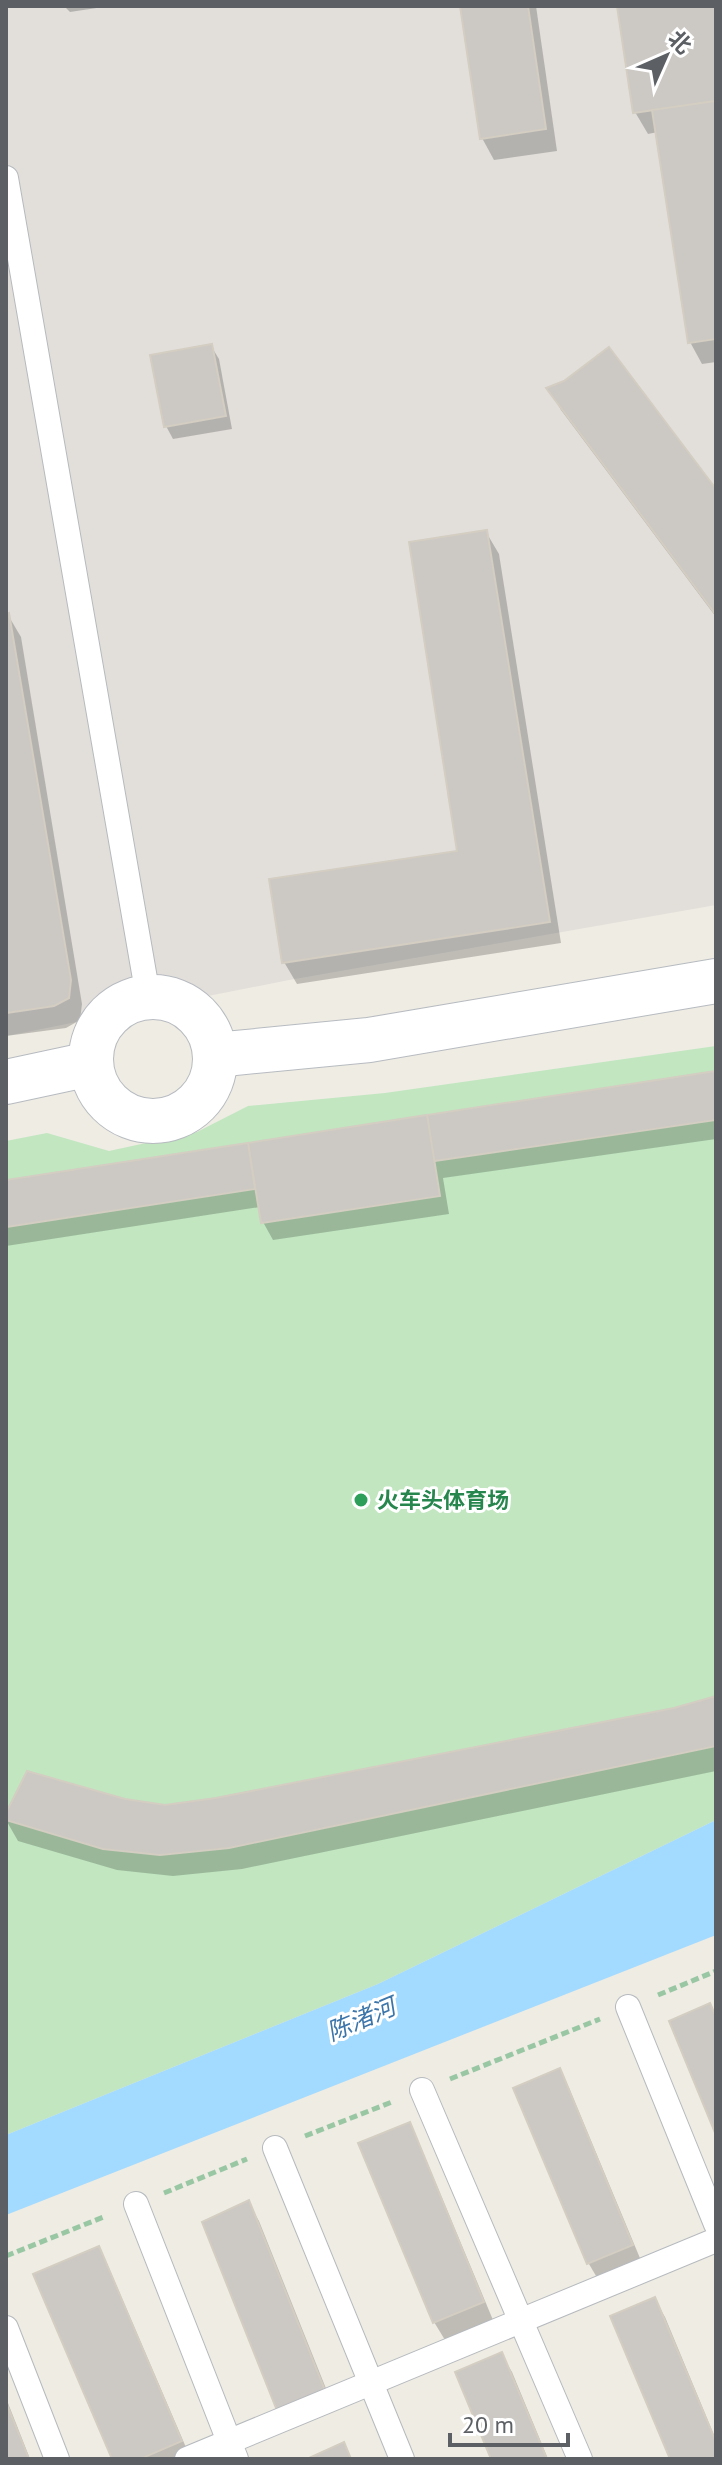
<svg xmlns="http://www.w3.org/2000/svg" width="722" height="2465" viewBox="0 0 722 2465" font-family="'PT Sans','Noto Sans SC',sans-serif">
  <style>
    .industrial { fill: #e2dfdb }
    .green { fill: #c1e6c0 }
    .water { fill: #a3daff }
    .shadow { fill: #0003 }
    .building { fill: #ccc8c3; stroke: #d3cdc2; stroke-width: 2 }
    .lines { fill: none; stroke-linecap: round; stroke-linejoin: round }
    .lane-casing { stroke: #b6babe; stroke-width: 26 }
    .secondary-casing { stroke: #b7bbc0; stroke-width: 46 }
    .path { stroke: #99c7a4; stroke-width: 5; stroke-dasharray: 8 4; stroke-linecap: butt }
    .lane { stroke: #fff; stroke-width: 24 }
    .secondary { stroke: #fff; stroke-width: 44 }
    .leisure-dot { fill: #2e9e5b; stroke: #fff; stroke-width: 3 }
    .labels { text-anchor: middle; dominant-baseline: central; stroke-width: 6; stroke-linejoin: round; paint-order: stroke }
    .leisure-label { font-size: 22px; font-weight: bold; fill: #27864d; stroke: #fff; text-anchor: start }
    .water-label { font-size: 24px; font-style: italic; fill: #3c75a9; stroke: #fff }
  </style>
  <rect width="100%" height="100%" fill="#eeece3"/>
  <path class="industrial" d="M6 6H716V905L289 980 6 1036Z"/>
  <path class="green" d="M716 1046V1820L378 1984 6 2135V1141L47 1133 109 1151 197 1132 248 1106 385 1093Z"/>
  <path class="water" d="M716 1820V1935L6 2215V2135L378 1984Z"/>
  <g class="shadow">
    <path d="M64 6H110L70 12Z"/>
    <path d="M462 6H536L557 151 494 160 482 138Z"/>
    <path d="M619 6H716V362L702 364 690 342 658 132 648 134 635 112Z"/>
    <path d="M211 346 219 359 232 429 173 439 166 426Z"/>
    <path d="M549 389 716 493V617L561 410Z"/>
    <path d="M486 532 499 554 561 943 297 984 284 962 459 853Z"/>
    <path d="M8 615 21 637 82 1004 80 1020 66 1028 6 1036V616Z"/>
    <path d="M716 1073V1139L443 1178 449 1214 273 1240 263 1222 260 1207 6 1246V1182Z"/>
    <path d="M716 1698V1771L242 1869 173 1876 117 1870 18 1841 6 1820V1818L124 1801 165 1807 216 1800 674 1710Z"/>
    <path d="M559 2071 569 2088 642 2263 599 2281 589 2264 515 2089Z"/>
    <path d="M409 2125 419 2143 493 2320 445 2340 434 2322Z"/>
    <path d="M248 2203 259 2221 335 2411 290 2430 280 2412Z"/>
    <path d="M98 2248 108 2266 191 2459H115Z"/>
    <path d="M654 2299 665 2317 716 2440V2459H672Z"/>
    <path d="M501 2354 512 2372 548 2459H493Z"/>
    <path d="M6 2398 30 2459H6Z"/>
  </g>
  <g class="building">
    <path d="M460 6H528L546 129 480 139Z"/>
    <path d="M617 6H716V101L633 113Z"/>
    <path d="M716 101V339L688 343 652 110Z"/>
    <path d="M212 344 226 416 164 427 150 355Z"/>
    <path d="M609 347 716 489V615L546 388 564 381Z"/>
    <path d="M487 530 550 922 282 963 269 879 457 851 409 542Z"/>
    <path d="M9 613 71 980 69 998 54 1006 6 1013V614Z"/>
    <path d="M716 1071V1120L434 1161 427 1115Z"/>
    <path d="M427 1115 440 1196 261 1223 248 1143Z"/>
    <path d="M248 1143 255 1189 6 1227V1180Z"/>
    <path d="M716 1696V1746L229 1848 160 1855 103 1849 6 1820V1813L27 1771 125 1799 165 1805 216 1798 674 1708Z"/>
    <path d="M710 2003 716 2017V2135L669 2021Z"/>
    <path d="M560 2068 633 2245 587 2264 513 2088Z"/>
    <path d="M410 2122 484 2302 433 2323 358 2143Z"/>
    <path d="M249 2200 326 2393 278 2413 202 2222Z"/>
    <path d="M99 2246 182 2441 140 2459H112L33 2274Z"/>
    <path d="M655 2297 716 2442V2459H670L610 2316Z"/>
    <path d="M502 2352 547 2459H491L455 2372Z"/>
    <path d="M6 2402 29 2459H6Z"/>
    <path d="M344 2442 351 2459H307Z"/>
  </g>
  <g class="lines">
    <defs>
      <g id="lane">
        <path d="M6 178 148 996"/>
        <path d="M628 2007 716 2224"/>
        <path d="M422 2090 580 2459"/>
        <path d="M275 2148 402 2459"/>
        <path d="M136 2204 236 2459"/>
        <path d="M6 2328 57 2459"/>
        <path d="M187 2459 716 2240"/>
      </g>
      <g id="secondary">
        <circle cx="153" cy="1059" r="62"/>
        <path d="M215 1055 369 1040 716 981"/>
        <path d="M6 1082 90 1064"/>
      </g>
    </defs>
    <use href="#lane" class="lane-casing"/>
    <use href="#secondary" class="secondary-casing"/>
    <g class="path">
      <path d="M658 1995 716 1971"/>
      <path d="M450 2079 600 2019"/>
      <path d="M305 2136 392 2102"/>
      <path d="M164 2193 247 2159"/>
      <path d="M6 2256 106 2216"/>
    </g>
    <use href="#lane" class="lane"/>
    <use href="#secondary" class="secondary"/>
  </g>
  <circle class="leisure-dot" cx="361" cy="1500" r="8"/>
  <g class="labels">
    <g class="leisure-label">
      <text x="377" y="1500">火车头体育场</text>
    </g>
    <g class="water-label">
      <text transform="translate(361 2019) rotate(-23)">陈渚河</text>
    </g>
  </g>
  <rect width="722" height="2465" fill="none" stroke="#5c6064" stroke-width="16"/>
  <g transform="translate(666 56) rotate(45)" stroke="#ffffff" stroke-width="6" paint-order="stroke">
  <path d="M0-6L14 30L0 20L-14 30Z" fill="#5c6064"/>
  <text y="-12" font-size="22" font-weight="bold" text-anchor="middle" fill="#5c6064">北</text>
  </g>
  <path d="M450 2433v12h118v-12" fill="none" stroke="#5c6064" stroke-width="4"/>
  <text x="462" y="2433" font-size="24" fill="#5c6064" stroke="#ffffff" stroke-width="6" paint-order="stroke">20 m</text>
</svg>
